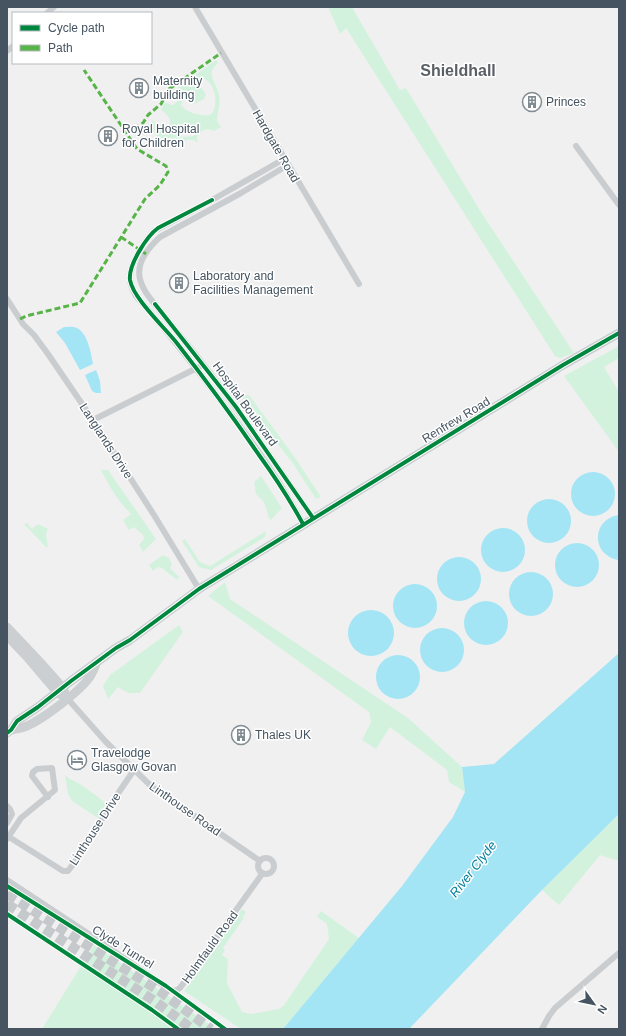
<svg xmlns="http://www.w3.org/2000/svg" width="626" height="1036" viewBox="0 0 626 1036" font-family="Arial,sans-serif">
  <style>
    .green { fill: #d3f2de; fill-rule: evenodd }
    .water { fill: #a3e5f4 }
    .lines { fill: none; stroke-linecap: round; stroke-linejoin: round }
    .primary-tunnel { stroke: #c6c9cc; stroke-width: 10; stroke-dasharray: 10 5; stroke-linecap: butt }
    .street { stroke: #cacdd0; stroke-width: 6 }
    .secondary { stroke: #cbcfd2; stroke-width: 9 }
    .quiet { stroke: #57b448; stroke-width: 3; stroke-dasharray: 6 3; stroke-linecap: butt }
    .cycleway-casing { stroke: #fff; stroke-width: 6 }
    .cycleway { stroke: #00873e; stroke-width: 4 }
    .labels { text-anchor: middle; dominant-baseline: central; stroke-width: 3; stroke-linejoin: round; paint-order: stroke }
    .poi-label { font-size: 12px; fill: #455460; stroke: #fff; text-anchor: start }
    .street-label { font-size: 12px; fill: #455460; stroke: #fff }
    .water-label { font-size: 13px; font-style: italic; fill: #03809f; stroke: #fff }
    .district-label { font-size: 16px; font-weight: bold; fill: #5b6066; stroke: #fff }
  </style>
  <rect width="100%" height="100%" fill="#f1f0f0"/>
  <g class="green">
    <path d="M328 7H352L400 90 406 88 481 212 574 353 560 358 555 356 346 28 340 34Z"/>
    <path d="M216 60 218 63C216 66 213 67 212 71 210 78 218 87 219 95 221 105 217 112 217 121L221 127 214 131C207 127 201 130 197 137L198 143C194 139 189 139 184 141L182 139 183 137C191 136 197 137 199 129L196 125H179L175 128 182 136 178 145 170 146 168 148 159 144C159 135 154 131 146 128L147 125 152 121 159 125 166 126 170 124C171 117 166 114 161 110L164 104 166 103 172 105 176 103 178 100 176 96H169V94ZM201 78C217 80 219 110 210 115 206 116 201 115 197 114 192 113 184 110 181 105L182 102 191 97 194 104 204 99 206 95 204 91 196 83Z"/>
    <path d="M619 346V358L604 367 619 392V452L564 376Z"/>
    <path d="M234 394 249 395 296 459 321 497 316 499 292 462 257 419 243 398Z"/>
    <path d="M101 470H108L156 539 143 552 139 545 144 539 143 535 134 527 129 530 123 520 131 514C118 501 109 486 101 470Z"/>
    <path d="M261 476 282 508 271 520 269 518 264 502 256 494 254 482Z"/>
    <path d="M27 523 32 529 38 524 48 529 46 534 48 547H46L24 524Z"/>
    <path d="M266 531 265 537 211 570 199 567 182 541 185 539 200 562 210 566Z"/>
    <path d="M163 555 169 558 172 565 170 568 179 577 177 580 162 568 158 567 153 571 149 565Z"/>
    <path d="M225 582 230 599 408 718 462 767 465 792 449 782 447 770 390 727 376 749 362 740 371 722 369 712 208 596Z"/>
    <path d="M179 625 183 632 140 693H128L118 687 108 699 103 686 110 675Z"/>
    <path d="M65 775C71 781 74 780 80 784 88 790 96 795 104 802H107L98 818 72 801 68 794Z"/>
    <path d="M619 814V861L600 855 559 905 542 890Z"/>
    <path d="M242 909 246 912 243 917 244 918 223 948 225 950 222 955 228 959 227 983 242 1012 251 1014 279 1009 284 1005 329 939 327 924 317 917 321 911 359 938 283 1029H241L184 991Z"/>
    <path d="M94 945 216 1029H42Z"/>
  </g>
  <g class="water">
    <path d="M64 327C68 327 73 326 77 328 88 334 91 353 93 364L80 370 65 343 56 332Z"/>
    <path d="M96 370 100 381 101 393H96L92 391 85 375Z"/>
    <circle cx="593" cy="494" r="22"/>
    <circle cx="549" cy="521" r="22"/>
    <path d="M619 515V560H618C591 555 591 519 619 515Z"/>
    <circle cx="503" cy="550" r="22"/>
    <circle cx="577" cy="565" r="22"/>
    <circle cx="459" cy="579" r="22"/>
    <circle cx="531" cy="594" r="22"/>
    <circle cx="415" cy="606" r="22"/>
    <circle cx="486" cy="623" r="22"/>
    <circle cx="371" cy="633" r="23"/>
    <circle cx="442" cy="650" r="22"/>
    <path d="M619 653V814L542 890 409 1029H283L402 886 453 817 465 792 462 767 494 764Z"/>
    <circle cx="398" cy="677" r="22"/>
  </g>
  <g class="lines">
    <g class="primary-tunnel">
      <path d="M7 894 161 992 211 1029"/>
      <path d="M7 904 156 1002 192 1029"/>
    </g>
    <g class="street">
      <path d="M195 7 359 284"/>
      <path d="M47 13 54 7"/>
      <path d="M7 51 13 46"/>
      <path d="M576 146 619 205"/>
      <path d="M284 159 212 200 154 231C145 240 129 265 130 278 130 284 133 291 136 296 161 324 184 353 207 383 242 428 277 474 303 524"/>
      <path d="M288 165 241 193 160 237C149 247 136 263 140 279 143 291 150 298 157 307 172 326 188 345 203 364 242 414 277 466 313 518"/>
      <path d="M7 299 23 324 34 335 48 354 93 420 154 515 199 589"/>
      <path d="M93 420 199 367"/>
      <path d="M67 698 106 742 151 786 260 861"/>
      <path d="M7 806 10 809 12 814 7 823"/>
      <path d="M9 837 63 871H68L77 859 119 792 134 770"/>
      <path d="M7 839 21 818 55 790 52 768 37 769 33 772 32 776 48 797"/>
      <circle cx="266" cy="866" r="8"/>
      <path d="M7 880 92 936 170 990 175 991 180 988 262 874"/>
      <path d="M542 1029 549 1016 555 1008 619 953"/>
    </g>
    <g class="secondary">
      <path d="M7 627 40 662 63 688 65 693"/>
      <path d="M9 638 28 658 57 692 61 695"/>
      <path d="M11 730C16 729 22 728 27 726 43 719 79 692 89 678 92 674 94 669 96 664"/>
      <path d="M7 733 11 730 17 721 38 707 71 681 116 648 130 640 199 589 563 365 619 333"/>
    </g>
    <g class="quiet">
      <path d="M126 133 143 123 148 115 161 104 169 89 221 53"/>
      <path d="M121 237 146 254"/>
      <path d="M20 319 26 316 80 303 145 199 160 185 168 172 166 166 137 149 84 70"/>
    </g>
    <defs>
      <g id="cycleway">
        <path d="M212 200 158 228C147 236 128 265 130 280 133 298 164 327 176 342 205 379 233 417 259 455 275 477 290 500 303 524"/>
        <path d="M155 304 236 407 313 518"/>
        <path d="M7 733 11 730 17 721 38 707 71 681 116 648 130 640 199 589 563 365 619 333"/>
        <path d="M7 886 166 986 225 1029"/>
        <path d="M7 914 152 1010 178 1029"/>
      </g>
    </defs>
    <use href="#cycleway" class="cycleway-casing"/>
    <use href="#cycleway" class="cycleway"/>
  </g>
  <defs>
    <symbol id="building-ring" viewBox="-11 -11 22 22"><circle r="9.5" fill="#fff" stroke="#818b92" stroke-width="1.5"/><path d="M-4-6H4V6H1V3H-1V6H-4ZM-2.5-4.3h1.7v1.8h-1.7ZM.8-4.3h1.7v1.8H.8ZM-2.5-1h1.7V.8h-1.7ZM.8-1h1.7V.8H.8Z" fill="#818b92"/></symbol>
    <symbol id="hotel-ring" viewBox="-11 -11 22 22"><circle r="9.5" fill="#fff" stroke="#818b92" stroke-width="1.5"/><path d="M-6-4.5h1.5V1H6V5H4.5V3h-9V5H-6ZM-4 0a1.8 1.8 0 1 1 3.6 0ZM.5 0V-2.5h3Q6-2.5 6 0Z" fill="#818b92"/></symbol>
  </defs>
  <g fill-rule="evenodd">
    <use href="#building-ring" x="128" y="77" width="22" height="22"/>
    <use href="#building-ring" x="521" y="91" width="22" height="22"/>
    <use href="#building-ring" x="97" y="125" width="22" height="22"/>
    <use href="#building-ring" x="168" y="272" width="22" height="22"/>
    <use href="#building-ring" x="230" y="724" width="22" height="22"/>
    <use href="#hotel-ring" x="66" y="749" width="22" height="22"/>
  </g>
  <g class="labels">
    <g class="poi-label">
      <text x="153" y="81">Maternity<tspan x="153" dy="14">building</tspan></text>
      <text x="546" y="102">Princes</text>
      <text x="122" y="129">Royal Hospital<tspan x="122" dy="14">for Children</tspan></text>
      <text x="193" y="276">Laboratory and<tspan x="193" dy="14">Facilities Management</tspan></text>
      <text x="255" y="735">Thales UK</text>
      <text x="91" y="753">Travelodge<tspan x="91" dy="14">Glasgow Govan</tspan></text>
    </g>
    <g class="street-label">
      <text transform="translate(276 146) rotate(60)">Hardgate Road</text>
      <text transform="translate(245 404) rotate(54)">Hospital Boulevard</text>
      <text transform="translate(456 420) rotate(-31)">Renfrew Road</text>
      <text transform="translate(106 441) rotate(57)">Langlands Drive</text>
      <text transform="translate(185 809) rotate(35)">Linthouse Road</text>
      <text transform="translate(95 829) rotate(-57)">Linthouse Drive</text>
      <text transform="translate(123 947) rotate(32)">Clyde Tunnel</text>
      <text transform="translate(210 947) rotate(-54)">Holmfauld Road</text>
    </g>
    <g class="water-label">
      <text transform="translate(473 869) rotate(-52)">River Clyde</text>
    </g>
    <g class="district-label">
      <text x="458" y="70">Shieldhall</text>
    </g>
  </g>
  <rect width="626" height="1036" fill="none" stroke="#455460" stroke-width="16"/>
  <rect x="12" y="12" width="140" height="52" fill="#ffffff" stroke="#b5bbbf"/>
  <rect x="20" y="25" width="20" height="6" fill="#00873e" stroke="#b5bbbf"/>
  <text x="48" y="32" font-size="12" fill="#455460">Cycle path</text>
  <rect x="20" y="45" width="20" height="6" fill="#57b448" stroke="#b5bbbf"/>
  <text x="48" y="52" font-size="12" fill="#455460">Path</text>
  <g transform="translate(594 1004) rotate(123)" stroke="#ffffff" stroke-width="3" paint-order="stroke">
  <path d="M0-3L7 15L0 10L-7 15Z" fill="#455460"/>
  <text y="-6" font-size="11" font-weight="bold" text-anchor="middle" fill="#455460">N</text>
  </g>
</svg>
